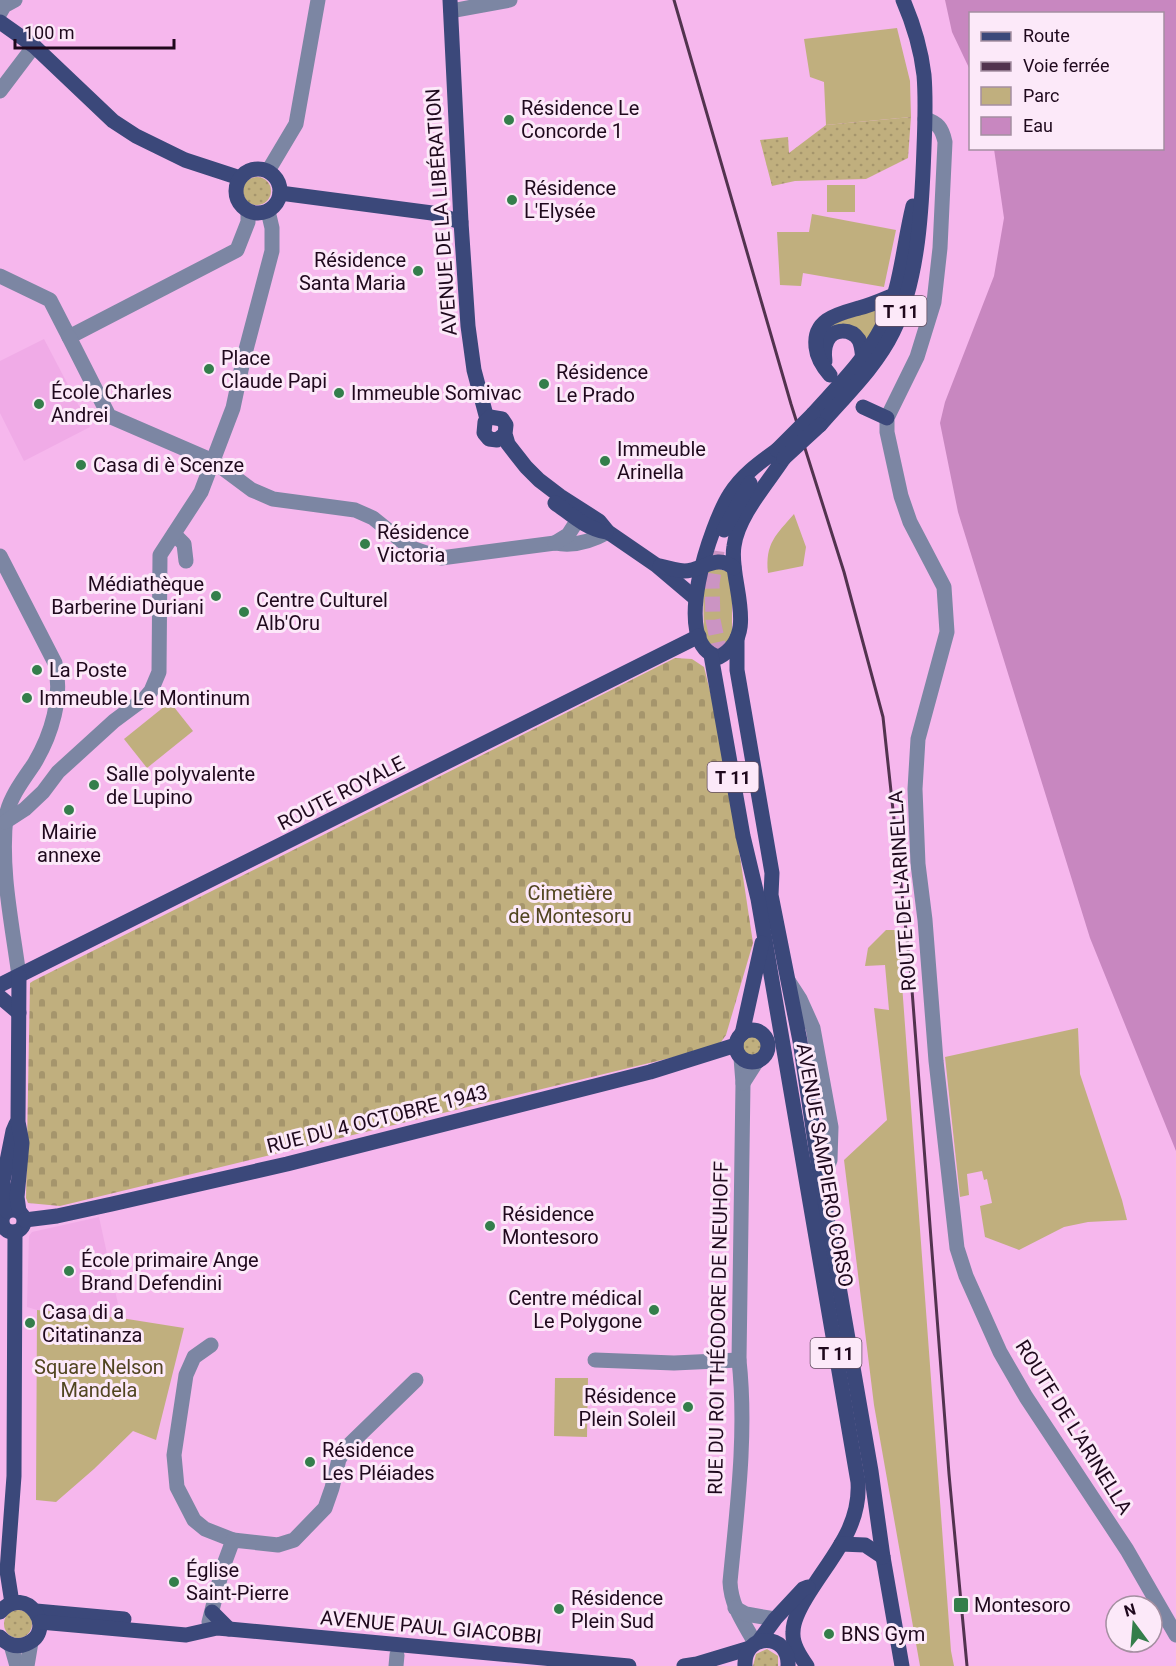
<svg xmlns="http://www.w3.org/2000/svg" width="1176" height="1666" viewBox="0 0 1176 1666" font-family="Roboto,sans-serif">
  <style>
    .built { fill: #f0abe7 }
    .green { fill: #c0af7e }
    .cemetery { fill: url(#cemetery-stones) }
    .garden { fill: url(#garden-dots) }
    .water { fill: #c887c0 }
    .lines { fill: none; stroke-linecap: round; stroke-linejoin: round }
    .major-tunnel { stroke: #cb94c3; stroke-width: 15; stroke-dasharray: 15 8; stroke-linecap: butt }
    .minor { stroke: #7c86a3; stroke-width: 15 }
    .major { stroke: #3b487a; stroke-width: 15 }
    .rail { stroke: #52334f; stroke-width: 3 }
    .major-bridge { stroke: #3b487a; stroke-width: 15 }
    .poi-dot { fill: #347e4b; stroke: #fce9f9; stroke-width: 2 }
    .labels { text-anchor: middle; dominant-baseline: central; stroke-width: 6; stroke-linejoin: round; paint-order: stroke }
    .shield { fill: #fce9f9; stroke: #614c5f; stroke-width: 1.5 }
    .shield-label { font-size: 18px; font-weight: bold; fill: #1f091d }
    .poi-label { font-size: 20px; fill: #1f091d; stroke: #fce9f9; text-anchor: start }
    .street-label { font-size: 20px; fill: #1f091d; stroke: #fce9f9 }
    .park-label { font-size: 20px; fill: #514521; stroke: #fce9f9 }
  </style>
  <defs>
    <pattern id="cemetery-stones" width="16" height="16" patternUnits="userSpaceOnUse" patternTransform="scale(1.5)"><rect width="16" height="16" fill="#c0af7e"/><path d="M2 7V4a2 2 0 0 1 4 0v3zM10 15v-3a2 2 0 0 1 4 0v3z" fill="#a5956c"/></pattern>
    <pattern id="garden-dots" width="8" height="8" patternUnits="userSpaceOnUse" patternTransform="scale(1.5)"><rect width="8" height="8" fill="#c0af7e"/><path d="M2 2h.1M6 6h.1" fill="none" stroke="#a5956c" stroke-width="1.8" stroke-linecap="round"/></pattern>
  </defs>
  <rect width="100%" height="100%" fill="#f6b7ed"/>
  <g class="built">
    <path d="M44 339 90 427 24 461 0 413V361Z"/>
    <path d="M99 1217 121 1318 37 1310 27 1307 29 1236 32 1232Z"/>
  </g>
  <g class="green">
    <path d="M897 28 910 81 911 117 826 125 824 82 810 77 804 39Z"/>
    <rect x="827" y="185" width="28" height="27"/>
    <path d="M812 214 896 230 884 287 803 273 801 286 780 285 777 232H809Z"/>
    <path d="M881 308 882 312 868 340 827 325Z"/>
    <path d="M794 514 806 547 803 566 768 573C765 543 776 535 794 514Z"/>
    <path d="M713 568 727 571 732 580V639L720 648 710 644 704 635 703 585 705 574Z"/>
    <path d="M170 702 193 731 147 768 124 739Z"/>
    <path d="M886 930H898L951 1651 954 1666H920L874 1405 844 1160 887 1120 874 1008 889 1010 885 965 865 966 868 948Z"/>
    <path d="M1078 1028 1080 1074 1122 1200 1127 1220 1088 1222 1064 1227 1019 1250 985 1237 980 1206 992 1203 987 1179 984 1180 982 1171 967 1174 969 1195 960 1197 945 1057Z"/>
    <path d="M37 1310 121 1318 184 1328 156 1440 133 1431 94 1469 56 1502 36 1500Z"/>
    <path d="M555 1378H588L587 1437 554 1436Z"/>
  </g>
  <path class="cemetery" d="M675 658 692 659 704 667 723 744 753 943 726 1035 721 1042 703 1050 60 1206 28 1203 26 1198 30 983 33 981Z"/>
  <g class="garden">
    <path d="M911 117 908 158 866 179 795 181 772 186 760 140 788 137 789 153 826 125Z"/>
    <circle cx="257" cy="191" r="14"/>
    <circle cx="753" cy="1046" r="12"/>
    <circle cx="18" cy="1624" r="14"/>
    <path d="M767 1649 778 1656V1666H753L756 1654Z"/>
  </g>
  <path class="water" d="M945 0H1176V1151L1090 938 958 512 940 423 945 402 994 276 1004 218 994 149 1162 148V14H970V70L952 32Z"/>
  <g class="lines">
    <path class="major-tunnel" d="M717 551 712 584 713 620 722 662"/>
    <g class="minor">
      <path d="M451 11 510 0"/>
      <path d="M0 13 4 6 15 0"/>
      <path d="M0 91 34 46"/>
      <path d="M925 119C938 123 942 128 945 142L940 248 934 302 917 357 887 418V432L901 496 910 522 944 587 947 632 918 739 915 789 918 864 925 920 936 1061 957 1248 966 1276 1000 1352 1026 1397 1127 1550 1176 1635"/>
      <path d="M268 171 296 124 318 0"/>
      <path d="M0 276 50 300 69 337 237 250 248 222V211"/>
      <path d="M69 337 109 416 213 461 252 490 273 499 355 510 373 518 409 547 441 558 555 543C574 547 592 541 608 532"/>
      <path d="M174 534 184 544 186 561"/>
      <path d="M555 543 568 535 577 521"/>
      <path d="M0 556 55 663C63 697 52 734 34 764 23 780 10 797 6 816 0 870 12 923 19 976"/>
      <path d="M5 822 25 809 43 792 58 772 114 721 145 698 151 691 159 672 160 555 201 492 233 408 243 361 272 251V228L268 211"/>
      <path d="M789 982 800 999 813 1028 831 1127 830 1160 821 1183"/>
      <path d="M741 1058 743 1083 739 1360C747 1434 737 1509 730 1582 731 1606 744 1623 755 1643"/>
      <path d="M743 1083 757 1061"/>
      <path d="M211 1345 194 1357 186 1375 174 1455 177 1487 194 1520 205 1529 233 1540"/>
      <path d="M595 1360 674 1363 739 1360"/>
      <path d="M735 1608 746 1614 775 1619"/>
      <path d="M209 1622 223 1567 233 1540 278 1545 294 1540 325 1508 332 1488 339 1459 347 1447 416 1380"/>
      <path d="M11 1645 17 1666"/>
      <path d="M27 1666 31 1642"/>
      <path d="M396 1666 397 1655"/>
    </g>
    <g class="major">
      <path d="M450 0 461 222 468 326 474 370 487 419"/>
      <path d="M0 22 34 46 113 121 136 136 185 160 240 178"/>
      <circle cx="258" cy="191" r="22"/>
      <path d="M280 193 432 213 461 222"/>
      <path d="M825 361C824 355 824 348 827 341 833 328 851 328 859 340 862 346 862 353 863 359"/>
      <path d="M830 375C823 367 817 358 816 347 813 319 838 314 859 308 871 305 882 300 894 295"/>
      <path d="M863 407 887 418"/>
      <path d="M813 414C838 386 865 360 882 327 901 290 903 246 913 206"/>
      <path d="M820 425C846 395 876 367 893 332 919 279 922 205 924 148 925 124 926 99 924 75 921 50 913 23 903 0"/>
      <path d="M505 434 497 440 489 439 484 433 485 422 490 417 502 419 506 425 505 434 508 444 526 467 539 480 560 496 599 521 608 532 656 565 695 598"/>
      <path d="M777 450C759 463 742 475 730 494 712 522 668 645 719 657 761 635 728 580 734 546 738 516 767 484 784 458"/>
      <path d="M555 503C572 515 585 528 606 532"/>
      <path d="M724 530 750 483"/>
      <path d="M660 566C668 568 676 570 684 571 703 571 716 553 734 568"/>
      <path d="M737 638V670L772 873 771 895 800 1041 821 1183 871 1471 883 1557 902 1666"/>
      <path d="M711 655 743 836 758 899 858 1482C861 1529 829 1559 806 1598 800 1608 793 1620 793 1632 792 1644 800 1656 807 1666"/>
      <path d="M0 985 699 636"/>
      <path d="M0 997 19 1013"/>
      <circle cx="752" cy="1046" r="16"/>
      <path d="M742 1034 762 943"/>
      <circle cx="13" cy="1221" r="11"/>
      <path d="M7 1211 3 1181 13 1131 16 1124"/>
      <path d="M19 1211 17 1197 22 1143 18 1122 19 976"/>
      <path d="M25 1220 57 1216 112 1204 287 1164 650 1072 736 1045"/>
      <path d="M841 1544 865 1545 883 1557"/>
      <path d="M12 1603 7 1571 14 1476 15 1232"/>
      <path d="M36 1611 124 1619"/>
      <path d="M0 1612C26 1582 59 1631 26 1644 16 1648 7 1644 0 1637"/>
      <path d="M212 1612 229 1629"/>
      <path d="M40 1622 186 1635 217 1628 229 1629 629 1666"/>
      <path d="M759 1641 775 1619 803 1589 808 1587"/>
      <path d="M684 1666 697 1664 750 1648"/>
      <path d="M745 1666C743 1632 790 1632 788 1666"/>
    </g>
    <path class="rail" d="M674 0 791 404 844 572 883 717 911 977 949 1474 967 1666"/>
    <g class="major-bridge">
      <path d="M777 450 813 414"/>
      <path d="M784 458 820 425"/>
    </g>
  </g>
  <g class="poi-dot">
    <circle cx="509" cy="120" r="6"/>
    <circle cx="512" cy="200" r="6"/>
    <circle cx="418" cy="271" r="6"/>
    <circle cx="209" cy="369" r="6"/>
    <circle cx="544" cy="384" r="6"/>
    <circle cx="339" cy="393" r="6"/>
    <circle cx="39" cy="404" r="6"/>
    <circle cx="605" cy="461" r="6"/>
    <circle cx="81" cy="465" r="6"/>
    <circle cx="365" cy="544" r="6"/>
    <circle cx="216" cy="596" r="6"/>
    <circle cx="244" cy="612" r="6"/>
    <circle cx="37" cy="670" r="6"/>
    <circle cx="27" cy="698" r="6"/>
    <circle cx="94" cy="785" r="6"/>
    <circle cx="69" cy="810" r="6"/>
    <circle cx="490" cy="1226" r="6"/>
    <circle cx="69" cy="1271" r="6"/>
    <circle cx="654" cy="1310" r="6"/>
    <circle cx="30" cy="1323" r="6"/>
    <circle cx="688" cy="1407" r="6"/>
    <circle cx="310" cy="1462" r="6"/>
    <circle cx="174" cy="1582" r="6"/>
    <rect x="953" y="1597" width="16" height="16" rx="3"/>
    <circle cx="559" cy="1609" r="6"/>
    <circle cx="829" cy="1634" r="6"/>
  </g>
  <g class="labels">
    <g class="shield">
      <rect x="875.5" y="296" width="51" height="30" rx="4.5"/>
      <rect x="707.5" y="762" width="51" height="30" rx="4.5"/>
      <rect x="810.5" y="1338" width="51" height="30" rx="4.5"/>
    </g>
    <g class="shield-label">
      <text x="901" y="311">T 11</text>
      <text x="733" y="777">T 11</text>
      <text x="836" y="1353">T 11</text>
    </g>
    <g class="poi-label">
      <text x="521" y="108">Résidence Le<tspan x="521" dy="23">Concorde 1</tspan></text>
      <text x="524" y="188">Résidence<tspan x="524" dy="23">L'Elysée</tspan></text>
      <text x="406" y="260" text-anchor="end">Résidence<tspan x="406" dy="23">Santa Maria</tspan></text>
      <text x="221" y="358">Place<tspan x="221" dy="23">Claude Papi</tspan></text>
      <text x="556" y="372">Résidence<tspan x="556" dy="23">Le Prado</tspan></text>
      <text x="51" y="392">École Charles<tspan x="51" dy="23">Andrei</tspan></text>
      <text x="351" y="393">Immeuble Somivac</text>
      <text x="617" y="449">Immeuble<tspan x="617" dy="23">Arinella</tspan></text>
      <text x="93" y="465">Casa di è Scenze</text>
      <text x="377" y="532">Résidence<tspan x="377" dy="23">Victoria</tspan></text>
      <text x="204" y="584" text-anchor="end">Médiathèque<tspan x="204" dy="23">Barberine Duriani</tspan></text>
      <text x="256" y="600">Centre Culturel<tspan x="256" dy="23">Alb'Oru</tspan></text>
      <text x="49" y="670">La Poste</text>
      <text x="39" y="698">Immeuble Le Montinum</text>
      <text x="106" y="774">Salle polyvalente<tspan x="106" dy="23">de Lupino</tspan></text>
      <text x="69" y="832" text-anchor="middle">Mairie<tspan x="69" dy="23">annexe</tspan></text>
      <text x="502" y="1214">Résidence<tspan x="502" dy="23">Montesoro</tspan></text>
      <text x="81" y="1260">École primaire Ange<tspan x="81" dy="23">Brand Defendini</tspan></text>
      <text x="642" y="1298" text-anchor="end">Centre médical<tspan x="642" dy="23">Le Polygone</tspan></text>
      <text x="42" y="1312">Casa di a<tspan x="42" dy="23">Citatinanza</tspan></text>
      <text x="676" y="1396" text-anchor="end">Résidence<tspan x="676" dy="23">Plein Soleil</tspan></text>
      <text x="322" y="1450">Résidence<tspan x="322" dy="23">Les Pléiades</tspan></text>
      <text x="186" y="1570">Église<tspan x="186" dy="23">Saint-Pierre</tspan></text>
      <text x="571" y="1598">Résidence<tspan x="571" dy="23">Plein Sud</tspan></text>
      <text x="974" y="1605">Montesoro</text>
      <text x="841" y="1634">BNS Gym</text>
    </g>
    <g class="street-label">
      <text transform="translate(441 212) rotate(-94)">AVENUE DE LA LIBÉRATION</text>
      <text transform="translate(341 793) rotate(-27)">ROUTE ROYALE</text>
      <text transform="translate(902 891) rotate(-94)">ROUTE DE L'ARINELLA</text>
      <text transform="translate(377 1119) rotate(-14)">RUE DU 4 OCTOBRE 1943</text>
      <text transform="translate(825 1165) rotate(80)">AVENUE SAMPIERO CORSO</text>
      <text transform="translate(718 1328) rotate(-89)">RUE DU ROI THÉODORE DE NEUHOFF</text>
      <text transform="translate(1074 1427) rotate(58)">ROUTE DE L'ARINELLA</text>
      <text transform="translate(431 1627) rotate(5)">AVENUE PAUL GIACOBBI</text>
    </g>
    <g class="park-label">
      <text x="570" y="893">Cimetière<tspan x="570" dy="23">de Montesoru</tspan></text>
      <text x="99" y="1367">Square Nelson<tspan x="99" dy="23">Mandela</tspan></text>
    </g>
  </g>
  <rect x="969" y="12" width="195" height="138" fill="#fce9f9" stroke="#a48fa1" stroke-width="1.5"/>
  <rect x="981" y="32" width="30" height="9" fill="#3b487a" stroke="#a48fa1" stroke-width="1.5"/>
  <text x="1023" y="42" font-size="18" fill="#1f091d">Route</text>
  <rect x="981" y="62" width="30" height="9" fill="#52334f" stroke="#a48fa1" stroke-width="1.5"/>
  <text x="1023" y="72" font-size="18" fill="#1f091d">Voie ferrée</text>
  <rect x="981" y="87" width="30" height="18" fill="#c0af7e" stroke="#a48fa1" stroke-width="1.5"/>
  <text x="1023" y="102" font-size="18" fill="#1f091d">Parc</text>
  <rect x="981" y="117" width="30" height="18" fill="#c887c0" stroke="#a48fa1" stroke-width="1.5"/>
  <text x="1023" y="132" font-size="18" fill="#1f091d">Eau</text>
  <g transform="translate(1134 1624) rotate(344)"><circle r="28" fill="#fce9f9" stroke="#a48fa1" stroke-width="1.5"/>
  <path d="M0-4.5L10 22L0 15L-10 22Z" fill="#347e4b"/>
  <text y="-9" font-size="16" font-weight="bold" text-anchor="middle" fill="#1f091d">N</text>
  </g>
  <path d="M15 39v9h159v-9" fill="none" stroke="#1f091d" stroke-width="3"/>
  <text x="24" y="39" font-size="18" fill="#1f091d" stroke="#fce9f9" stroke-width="4.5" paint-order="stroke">100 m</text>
</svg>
